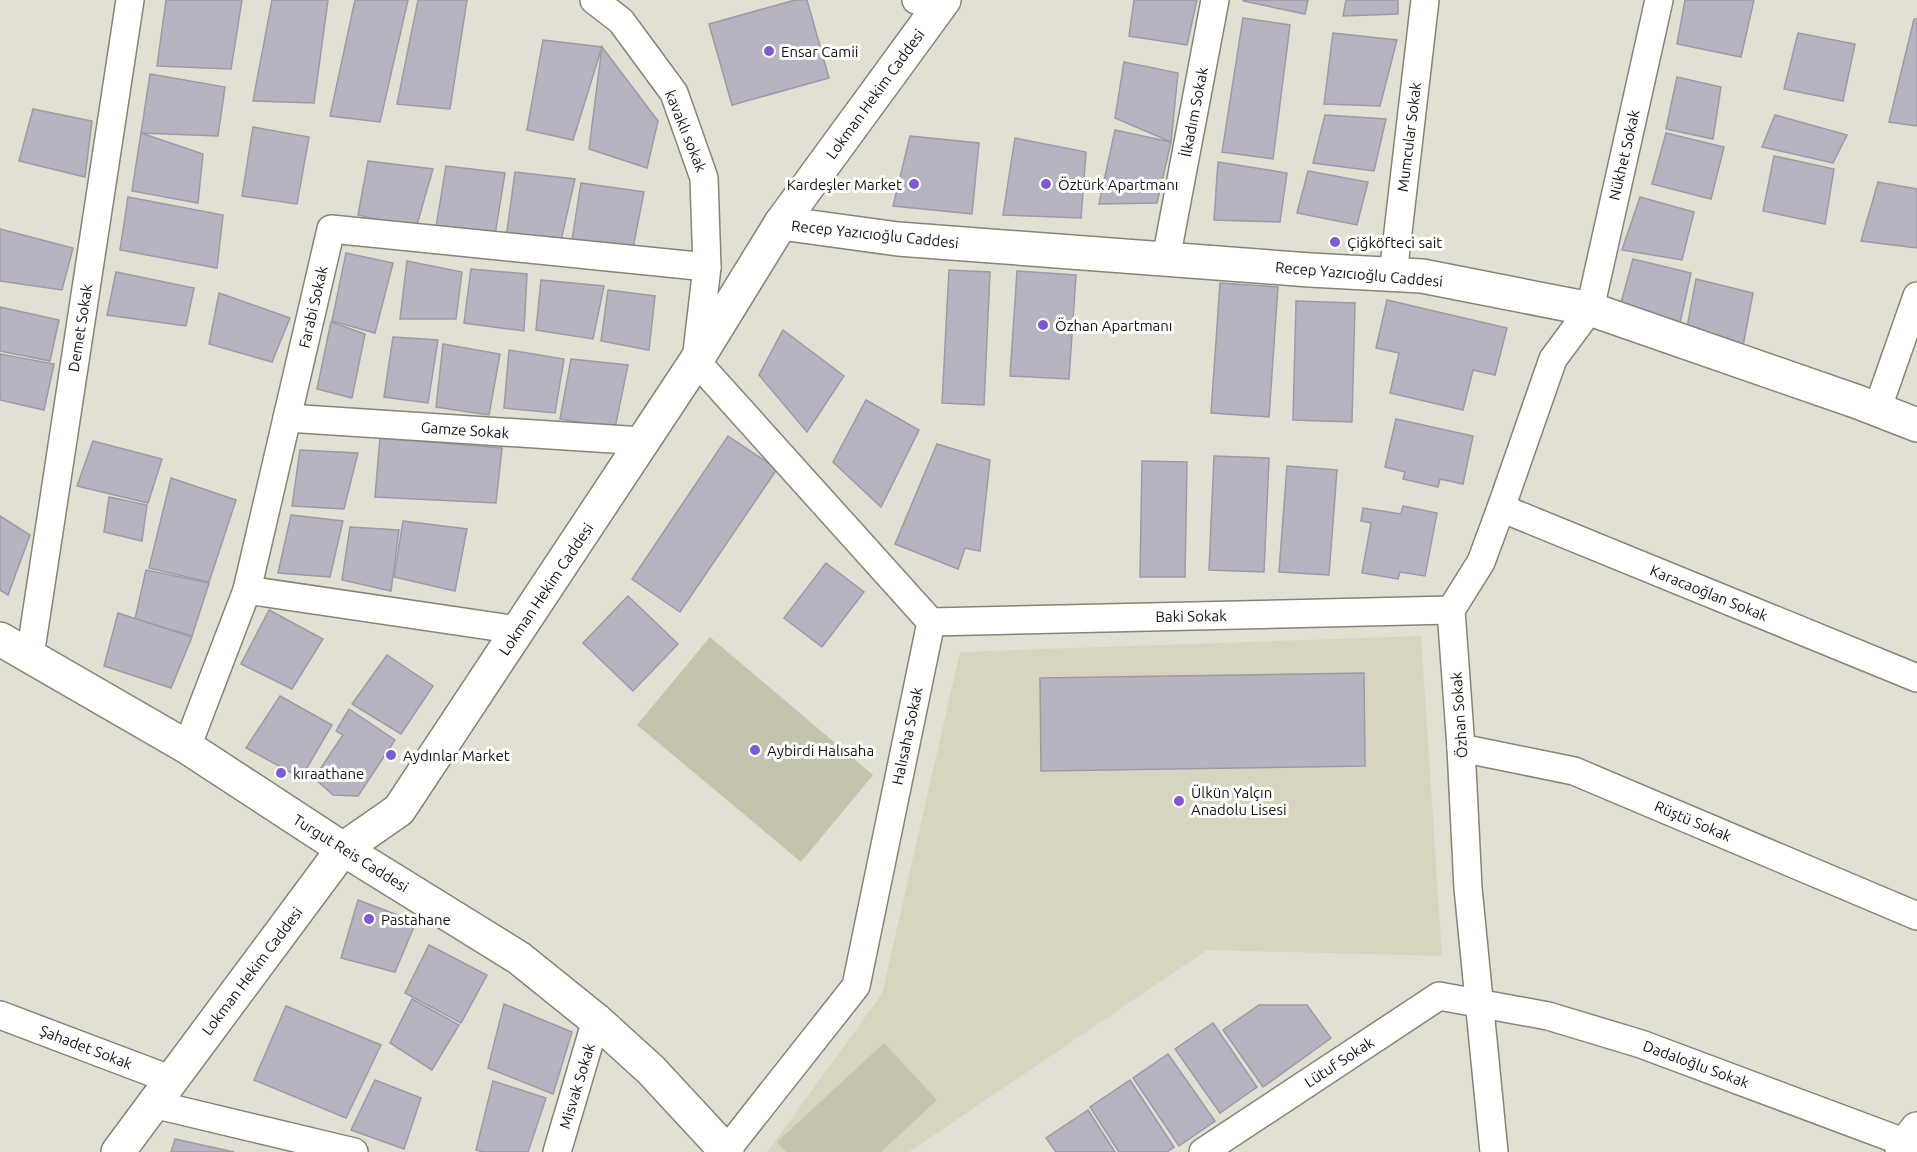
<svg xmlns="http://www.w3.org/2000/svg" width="1917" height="1152" viewBox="0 0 1917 1152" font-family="Ubuntu,sans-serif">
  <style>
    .built { fill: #d7d5bf }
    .green { fill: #c4c3ad }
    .building { fill: #b7b4c2; stroke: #9c9aa7; stroke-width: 1.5 }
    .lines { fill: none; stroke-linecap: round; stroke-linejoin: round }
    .minor-casing { stroke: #858477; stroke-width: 30 }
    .tertiary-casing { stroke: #858477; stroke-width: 36 }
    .minor { stroke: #fff; stroke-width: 27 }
    .tertiary { stroke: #fff; stroke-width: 33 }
    .poi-dot { fill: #7f59d3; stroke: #fff; stroke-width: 2 }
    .labels { text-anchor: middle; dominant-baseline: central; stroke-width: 6; stroke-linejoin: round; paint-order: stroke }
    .poi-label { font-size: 15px; fill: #14140f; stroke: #fff; text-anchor: start }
    .street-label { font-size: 15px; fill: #14140f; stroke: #fff }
  </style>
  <rect width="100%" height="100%" fill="#e1e0d2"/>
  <path class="built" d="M1421 636 1442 956 1207 950 909 1152H767L882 994 960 652Z"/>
  <g class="green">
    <path d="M710 637 873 775 801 862 637 725Z"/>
    <path d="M884 1043 937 1100 881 1152H786L777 1142Z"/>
  </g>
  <g class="building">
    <path d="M166 0H242L231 69 157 66Z"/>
    <path d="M272 0H328L314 103 253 101Z"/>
    <path d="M355 0H408L380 122 330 116Z"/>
    <path d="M418 0H467L450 109 397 104Z"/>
    <path d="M795 0H807L829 78 732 105 709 24Z"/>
    <path d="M1134 0H1197L1187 45 1129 36Z"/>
    <path d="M1243 0H1308L1305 14 1243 1Z"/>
    <path d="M1346 0H1398V14L1343 16Z"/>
    <path d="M1685 0H1754L1741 57 1677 44Z"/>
    <path d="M1243 18 1290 25 1273 159 1222 152Z"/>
    <path d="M1914 19H1917V126L1889 122Z"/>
    <path d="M1333 33 1397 40 1380 106 1324 104Z"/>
    <path d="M1798 33 1855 44 1843 101 1784 89Z"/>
    <path d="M543 40 602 47 573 140 527 130Z"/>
    <path d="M602 47 658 121 647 168 589 149Z"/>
    <path d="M1124 62 1178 73 1171 142 1115 118Z"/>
    <path d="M150 74 225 87 218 136 141 133Z"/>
    <path d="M1677 77 1721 87 1713 139 1666 129Z"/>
    <path d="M33 109 92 121 85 177 19 161Z"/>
    <path d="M1325 115 1386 119 1374 171 1313 163Z"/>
    <path d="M1775 115 1847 135 1833 163 1762 147Z"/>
    <path d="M253 127 309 137 297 204 242 196Z"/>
    <path d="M1115 130 1171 142 1157 203 1099 204Z"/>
    <path d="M141 133 203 154 198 203 132 191Z"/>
    <path d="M1666 133 1724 147 1711 199 1652 184Z"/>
    <path d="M910 136 979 143 972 214 893 206Z"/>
    <path d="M1015 138 1086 152 1081 218 1003 215Z"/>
    <path d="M1774 156 1834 169 1825 224 1763 211Z"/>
    <path d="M368 161 433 169 416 228 358 215Z"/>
    <path d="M1218 162 1287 173 1280 222 1214 220Z"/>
    <path d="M446 166 505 173 494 241 434 239Z"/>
    <path d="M1308 171 1368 182 1357 225 1297 213Z"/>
    <path d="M515 172 575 179 560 245 506 238Z"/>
    <path d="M1878 182 1917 189V248L1861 241Z"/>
    <path d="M581 183 644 192 632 253 571 246Z"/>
    <path d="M128 197 223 215 217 268 120 250Z"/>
    <path d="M1640 197 1694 212 1682 260 1622 250Z"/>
    <path d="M0 229 73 248 62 290 0 281Z"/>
    <path d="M346 253 393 263 375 333 332 321Z"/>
    <path d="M1633 259 1691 273 1680 323 1619 310Z"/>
    <path d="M407 261 462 272 456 319H400Z"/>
    <path d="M471 269 527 274 524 331 464 323Z"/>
    <path d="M949 270 990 272 984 405 942 403Z"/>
    <path d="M1017 271 1076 275 1069 379 1010 376Z"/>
    <path d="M116 272 194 288 186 326 107 315Z"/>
    <path d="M1696 279 1753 293 1743 346 1686 333Z"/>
    <path d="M541 280 604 286 593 339 536 330Z"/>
    <path d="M1220 283 1278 287 1269 417 1211 413Z"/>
    <path d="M608 290 655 296 649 350 601 341Z"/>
    <path d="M219 293 290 318 272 362 209 344Z"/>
    <path d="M1387 300 1507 328 1495 375 1473 370 1463 410 1390 393 1399 353 1376 348Z"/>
    <path d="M1296 301 1355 303 1352 422 1293 420Z"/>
    <path d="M0 307 59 320 50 361 0 351Z"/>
    <path d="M331 322 365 334 352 398 317 389Z"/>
    <path d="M783 330 844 376 807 432 759 375Z"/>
    <path d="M393 337 438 340 428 403 384 397Z"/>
    <path d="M443 344 500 354 489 415 436 407Z"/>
    <path d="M509 350 564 359 555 413 504 408Z"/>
    <path d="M0 354 54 364 44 410 0 400Z"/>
    <path d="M571 359 628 365 615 428 560 419Z"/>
    <path d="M866 400 919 430 881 507 833 462Z"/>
    <path d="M1396 419 1473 436 1463 484 1440 479 1438 487 1403 479 1405 472 1385 467Z"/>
    <path d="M728 436 777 469 680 612 632 579Z"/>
    <path d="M380 438 502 448 496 503 375 497Z"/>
    <path d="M93 441 162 459 148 503 77 486Z"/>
    <path d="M937 444 990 460 980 551 965 548 958 569 895 544Z"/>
    <path d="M300 450 358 453 344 509 292 506Z"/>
    <path d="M1214 456 1269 458 1264 572 1209 570Z"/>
    <path d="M1142 461 1187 462 1185 577H1140Z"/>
    <path d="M1287 466 1337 470 1329 575 1279 572Z"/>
    <path d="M171 478 236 500 209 582 149 568Z"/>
    <path d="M109 497 147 505 142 541 104 532Z"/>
    <path d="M1403 506 1437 513 1425 576 1400 572 1398 579 1362 573 1371 523 1361 521 1363 508 1401 514Z"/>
    <path d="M291 515 343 521 330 577 278 573Z"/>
    <path d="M0 516 30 535 8 595 0 590Z"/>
    <path d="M403 521 467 529 455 591 394 577Z"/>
    <path d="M350 527 399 530 391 591 342 580Z"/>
    <path d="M826 563 864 592 822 647 784 618Z"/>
    <path d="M146 570 209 583 192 636 135 619Z"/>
    <path d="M628 596 678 644 633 691 583 643Z"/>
    <path d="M269 610 323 639 292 689 241 664Z"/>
    <path d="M118 613 192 637 171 688 104 666Z"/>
    <path d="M387 655 433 686 401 734 352 704Z"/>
    <path d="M1364 673 1365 766 1041 771 1040 678Z"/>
    <path d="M280 696 332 725 301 778 246 748Z"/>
    <path d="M349 709 395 740 358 796 333 795 314 778 343 735 336 731Z"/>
    <path d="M358 900 416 922 395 972 341 958Z"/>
    <path d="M429 945 487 975 461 1023 405 993Z"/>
    <path d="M412 999 459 1025 432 1070 390 1043Z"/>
    <path d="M504 1004 572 1032 553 1094 488 1068Z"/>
    <path d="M1259 1005H1307L1331 1038 1263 1087 1223 1030Z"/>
    <path d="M286 1006 381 1045 346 1118 254 1080Z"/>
    <path d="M1213 1023 1257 1087 1220 1113 1175 1049Z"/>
    <path d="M1168 1054 1215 1121 1179 1146 1133 1078Z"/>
    <path d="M375 1080 421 1098 404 1149 351 1130Z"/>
    <path d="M1130 1080 1174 1147 1167 1152H1119L1090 1107Z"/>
    <path d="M493 1081 546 1098 528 1152H483L476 1150Z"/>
    <path d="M1088 1110 1115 1152H1056L1046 1138Z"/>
    <path d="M175 1139 234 1152H171Z"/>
  </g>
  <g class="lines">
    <defs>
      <g id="minor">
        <path d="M594 0 621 21 674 93 704 178 707 267 696 361 931 622 856 986 725 1152"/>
        <path d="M916 0 940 5 939 0"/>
        <path d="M1166 259 1215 0"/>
        <path d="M1393 275 1425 0"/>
        <path d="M1877 410 1917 296"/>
        <path d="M287 418 643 441"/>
        <path d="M1501 508 1917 678"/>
        <path d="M247 590 518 630"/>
        <path d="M931 622 1451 610"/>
        <path d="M30 656 130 0"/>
        <path d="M187 747 247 590 331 229 707 267"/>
        <path d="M1461 748 1574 771 1917 916"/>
        <path d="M0 1015 172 1080"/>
        <path d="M153 1104 354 1152"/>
        <path d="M557 1152 596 1020"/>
        <path d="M1203 1152 1439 996 1548 1016 1641 1044 1906 1143"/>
        <path d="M1494 1152 1468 888 1461 748 1451 610 1481 562 1501 508 1553 359 1590 309 1659 0"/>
      </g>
      <g id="tertiary">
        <path d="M781 223 898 239 1310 270 1422 276 1590 309 1858 402 1917 425"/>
        <path d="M0 639 187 747 343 849 519 958 596 1020 651 1070 727 1152"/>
        <path d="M118 1152 343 849 399 810 696 361 781 223 944 0"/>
        <path d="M1902 1152 1906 1143 1917 1129"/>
      </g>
    </defs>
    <use href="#minor" class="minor-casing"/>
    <use href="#tertiary" class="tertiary-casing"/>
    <use href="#minor" class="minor"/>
    <use href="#tertiary" class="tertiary"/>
  </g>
  <g class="poi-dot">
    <circle cx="769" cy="51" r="6"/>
    <circle cx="914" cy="184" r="6"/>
    <circle cx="1046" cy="184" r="6"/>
    <circle cx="1335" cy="242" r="6"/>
    <circle cx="1043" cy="325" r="6"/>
    <circle cx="755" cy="750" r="6"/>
    <circle cx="391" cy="755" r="6"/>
    <circle cx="281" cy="773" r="6"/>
    <circle cx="1179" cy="801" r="6"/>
    <circle cx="369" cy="919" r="6"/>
  </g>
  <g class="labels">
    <g class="poi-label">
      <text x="781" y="51">Ensar Camii</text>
      <text x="902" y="184" text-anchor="end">Kardeşler Market</text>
      <text x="1058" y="184">Öztürk Apartmanı</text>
      <text x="1347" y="242">Çiğköfteci sait</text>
      <text x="1055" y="325">Özhan Apartmanı</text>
      <text x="767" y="750">Aybirdi Halısaha</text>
      <text x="403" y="755">Aydınlar Market</text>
      <text x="293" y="773">kıraathane</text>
      <text x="1191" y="792">Ülkün Yalçın<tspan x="1191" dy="17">Anadolu Lisesi</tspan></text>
      <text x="381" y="919">Pastahane</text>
    </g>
    <g class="street-label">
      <text transform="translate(875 94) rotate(-54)">Lokman Hekim Caddesi</text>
      <text transform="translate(1194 112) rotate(-79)">İlkadım Sokak</text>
      <text transform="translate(686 131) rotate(68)">kavaklı sokak</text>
      <text transform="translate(1409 137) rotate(-83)">Mumcular Sokak</text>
      <text transform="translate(1624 155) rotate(-77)">Nükhet Sokak</text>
      <text transform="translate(875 234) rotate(6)">Recep Yazıcıoğlu Caddesi</text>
      <text transform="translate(1359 274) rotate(5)">Recep Yazıcıoğlu Caddesi</text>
      <text transform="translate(313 307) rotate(-77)">Farabi Sokak</text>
      <text transform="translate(80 328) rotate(-81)">Demet Sokak</text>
      <text transform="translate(465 430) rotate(4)">Gamze Sokak</text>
      <text transform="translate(546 589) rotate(-56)">Lokman Hekim Caddesi</text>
      <text transform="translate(1709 593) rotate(22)">Karacaoğlan Sokak</text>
      <text transform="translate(1191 616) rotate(-1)">Baki Sokak</text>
      <text transform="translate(1459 715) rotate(-94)">Özhan Sokak</text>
      <text transform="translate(907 736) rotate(-78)">Halısaha Sokak</text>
      <text transform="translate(1693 821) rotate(23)">Rüştü Sokak</text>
      <text transform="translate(351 853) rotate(32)">Turgut Reis Caddesi</text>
      <text transform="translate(252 971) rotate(-53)">Lokman Hekim Caddesi</text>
      <text transform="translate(86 1047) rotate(21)">Şahadet Sokak</text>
      <text transform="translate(1339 1062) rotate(-33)">Lütuf Sokak</text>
      <text transform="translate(1696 1064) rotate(20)">Dadaloğlu Sokak</text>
      <text transform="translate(577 1086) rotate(-73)">Misvak Sokak</text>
    </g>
  </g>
</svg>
